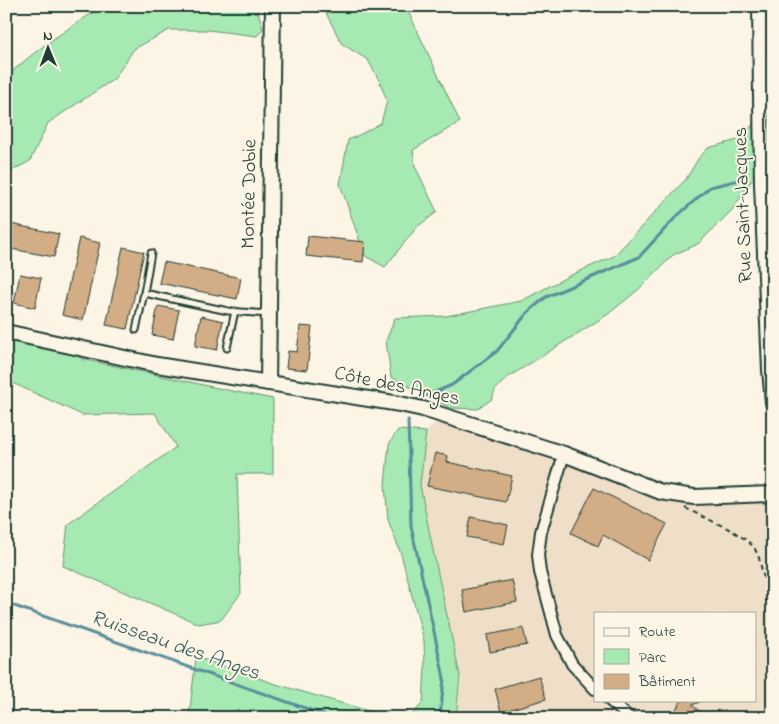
<svg xmlns="http://www.w3.org/2000/svg" width="779" height="724" viewBox="0 0 779 724" font-family="'Indie Flower',sans-serif">
  <style>
    .built { fill: #f0dfc8; fill-rule: evenodd }
    .green { fill: #a7e9b2; stroke: #639373 }
    .lines { fill: none; stroke-linecap: round; stroke-linejoin: round }
    .stream { stroke: #598d9c; stroke-width: 3 }
    .building { fill: #d3ad85; stroke: #1f3d34 }
    .lane-casing { stroke: #1f3d34; stroke-width: 9 }
    .street-casing { stroke: #1f3d34; stroke-width: 14 }
    .secondary-casing { stroke: #1f3d34; stroke-width: 18 }
    .path { stroke: #1f3d34; stroke-width: 2; stroke-dasharray: 5 4; stroke-linecap: butt }
    .lane { stroke: #fcf5e5; stroke-width: 5 }
    .street { stroke: #fcf5e5; stroke-width: 10 }
    .secondary { stroke: #fcf5e5; stroke-width: 14 }
    .rail-casing { stroke: #1f3d34; stroke-width: 5 }
    .rail { stroke: #fcf5e5; stroke-width: 3; stroke-dasharray: 9; stroke-linecap: butt }
    .labels { text-anchor: middle; dominant-baseline: central; stroke-width: 4; stroke-linejoin: round; paint-order: stroke }
    .street-label { font-size: 20px; fill: #1f3d34; stroke: #fcf5e5 }
    .water-label { font-size: 21px; font-style: italic; fill: #375e5f; stroke: #fcf5e5 }
  </style>
  <rect width="100%" height="100%" fill="#fcf5e5"/>
  <filter id="ink" filterUnits="userSpaceOnUse"><feTurbulence type="fractalNoise" baseFrequency=".02" numOctaves="2"/><feDisplacementMap in="SourceGraphic" scale="10" xChannelSelector="R" yChannelSelector="G"/><feConvolveMatrix kernelMatrix="1 2 1 2 8 2 1 2 1" color-interpolation-filters="sRGB"/></filter>
  <g filter="url(#ink)">
    <path class="built" d="M443 415 661 492 773 494V718H456L461 680 420 485 426 432ZM595 613H755V700H595Z"/>
    <g class="green">
      <path d="M103 6H248L258 11 263 29 257 36 208 30H169L134 49 114 79 48 123 30 161 6 174V77C36 49 69 28 103 6Z"/>
      <path d="M331 6H390L396 10 409 13 460 122 413 150 415 166 437 212 417 227 385 267 365 256 340 184 348 140 361 134 381 123 387 101 380 82 368 60 342 44 326 13Z"/>
      <path d="M773 100V164L766 166 752 180 732 210 698 244 673 255 638 290 607 315 507 378 495 390 492 399 478 409 450 408 391 377 386 341 395 318 446 316 521 301 569 276 614 256 686 179 698 159 708 148 741 139Z"/>
      <path d="M6 340 71 352 82 359 227 390 273 399V474H237L241 593 221 620 199 624 63 566 68 524 176 447 155 413 82 415 6 380Z"/>
      <path d="M398 430 426 432 420 485 433 550 460 676 456 718H189L196 657 279 685 386 716 411 715 423 703 425 667 424 641 401 554 388 520 385 484 389 444Z"/>
    </g>
    <g class="lines">
      <g class="stream">
        <path d="M412 402 452 385 497 351 528 312 546 297 639 257 676 217 710 187 739 180"/>
        <path d="M408 420 411 526 444 678 440 718"/>
        <path d="M6 603 333 718"/>
      </g>
    </g>
    <g class="building">
      <path d="M6 223 59 234 54 257 6 248Z"/>
      <path d="M308 236 365 242 363 262 306 256Z"/>
      <path d="M79 238 100 243 83 320 62 315Z"/>
      <path d="M123 247 144 252 127 329 106 325Z"/>
      <path d="M164 262 241 278 237 299 159 283Z"/>
      <path d="M20 274 41 278 35 308 14 303Z"/>
      <path d="M158 306 179 310 173 339 152 335Z"/>
      <path d="M201 316 223 321 217 350 195 346Z"/>
      <path d="M300 326 312 327 307 370 286 368 288 351 297 352Z"/>
      <path d="M435 453 448 456 447 462 512 476 506 502 427 486Z"/>
      <path d="M594 488 667 524 648 560 603 535 598 546 571 533Z"/>
      <path d="M471 517 508 525 504 544 467 537Z"/>
      <path d="M512 580 517 602 466 612 462 590Z"/>
      <path d="M523 628 527 645 490 652 487 635Z"/>
      <path d="M539 676 546 699 501 712 495 689Z"/>
      <path d="M682 700H704L692 705 708 718H670Z"/>
    </g>
    <g class="lines">
      <defs>
        <g id="lane">
          <path d="M151 253 144 293 228 311 268 314"/>
          <path d="M136 330 144 293"/>
          <path d="M227 348 235 311"/>
        </g>
        <g id="street">
          <path d="M564 454 541 532 538 555 540 572 557 635 572 664 595 689"/>
          <path d="M609 700 630 718"/>
        </g>
        <g id="secondary">
          <path d="M760 6 762 184 770 370 773 403"/>
          <path d="M6 332 157 365 400 404 423 409 564 454 661 492 694 497 773 494"/>
          <path d="M268 383 273 6"/>
        </g>
      </defs>
      <use href="#lane" class="lane-casing"/>
      <use href="#street" class="street-casing"/>
      <use href="#secondary" class="secondary-casing"/>
      <path class="path" d="M685 508 731 530 748 541 755 549 759 558 773 617"/>
      <use href="#lane" class="lane"/>
      <use href="#street" class="street"/>
      <use href="#secondary" class="secondary"/>
      <defs>
        <path id="rail" d="M709 6 773 10"/>
      </defs>
      <use href="#rail" class="rail-casing"/>
      <use href="#rail" class="rail"/>
    </g>
  </g>
  <g class="labels">
    <g class="street-label">
      <text transform="translate(250 194) rotate(-89)">Montée Dobie</text>
      <text transform="translate(744 205) rotate(-92)">Rue Saint-Jacques</text>
      <text transform="translate(397 387) rotate(12)">Côte des Anges</text>
    </g>
    <g class="water-label">
      <text transform="translate(175 646) rotate(19)">Ruisseau des Anges</text>
    </g>
  </g>
  <rect width="779" height="724" fill="none" stroke="#fcf5e5" stroke-width="25"/>
  <rect x="12" y="12" width="754" height="699" fill="none" stroke="#1f3d34" stroke-width="2" filter="url(#ink)"/>
  <rect x="594" y="612" width="162" height="90" fill="#fcf5e5" stroke="#a4ab9e"/>
  <rect x="604" y="628" width="25" height="8" fill="#fcf5e5" stroke="#a4ab9e"/>
  <text x="639" y="636" font-size="15" fill="#1f3d34">Route</text>
  <rect x="604" y="649" width="25" height="15" fill="#a7e9b2" stroke="#a4ab9e"/>
  <text x="639" y="662" font-size="15" fill="#1f3d34">Parc</text>
  <rect x="604" y="674" width="25" height="15" fill="#d3ad85" stroke="#a4ab9e"/>
  <text x="639" y="686" font-size="15" fill="#1f3d34">Bâtiment</text>
  <g transform="translate(48 48) rotate(359)" stroke="#fcf5e5" stroke-width="4" paint-order="stroke">
  <path d="M0-4L9 19L0 12L-9 19Z" fill="#1f3d34"/>
  <text y="-8" font-size="14" font-weight="bold" text-anchor="middle" fill="#1f3d34">N</text>
  </g>
</svg>
